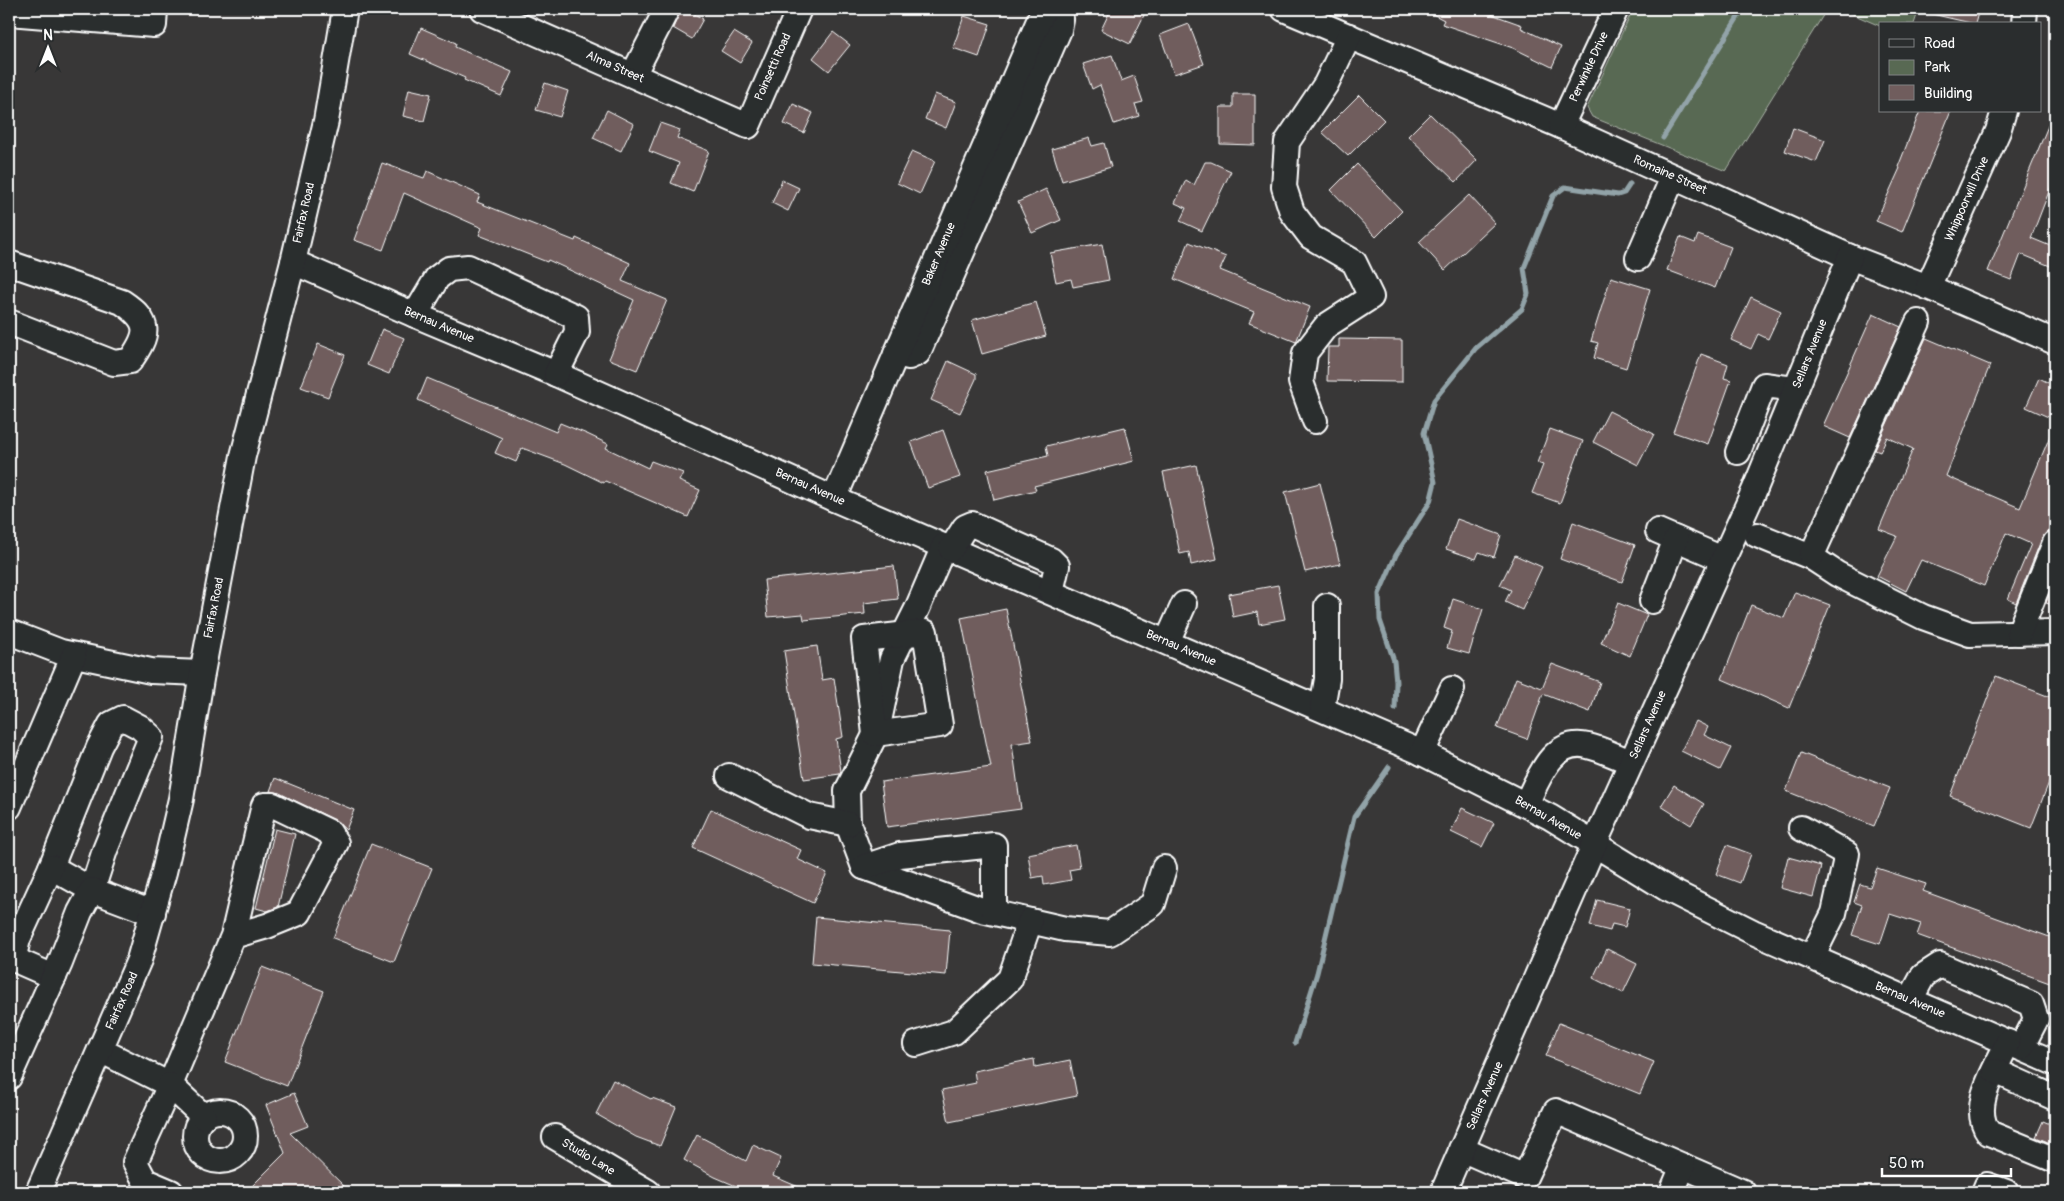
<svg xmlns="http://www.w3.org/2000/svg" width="2064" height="1201" viewBox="0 0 2064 1201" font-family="Pangolin,sans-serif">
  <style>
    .green { fill: #586953; stroke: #acb4a9 }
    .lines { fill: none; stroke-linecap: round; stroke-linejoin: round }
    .stream { stroke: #92a3a8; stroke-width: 5 }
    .building { fill: #705d5d; stroke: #fff }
    .minor-casing { stroke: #fff; stroke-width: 28 }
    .minor { stroke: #2a2d2e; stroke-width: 24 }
    .labels { text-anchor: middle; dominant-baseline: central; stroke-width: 5; stroke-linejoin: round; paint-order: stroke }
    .street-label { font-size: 12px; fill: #fff; stroke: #2a2d2e }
  </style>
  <rect width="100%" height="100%" fill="#383737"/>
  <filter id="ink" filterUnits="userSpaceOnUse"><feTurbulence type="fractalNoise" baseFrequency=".02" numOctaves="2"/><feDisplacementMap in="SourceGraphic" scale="10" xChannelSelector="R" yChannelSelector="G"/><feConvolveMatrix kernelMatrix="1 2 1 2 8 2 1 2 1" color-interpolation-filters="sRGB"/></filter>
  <g filter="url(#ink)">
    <g class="green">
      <path d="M1633 9H1827L1726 171 1592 117 1587 108Z"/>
      <path d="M1841 9H1919L1914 24H1880V26Z"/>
    </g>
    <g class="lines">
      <g class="stream">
        <path d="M1663 138 1743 9"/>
        <path d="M1395 709 1396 682 1394 661 1380 620 1379 594 1396 555 1430 502 1435 482 1424 433 1434 400 1476 348 1522 309 1528 294 1524 268 1553 196 1565 187 1618 195 1624 193 1630 184"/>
        <path d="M1295 1043 1317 973 1354 817 1389 767"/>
      </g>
    </g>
    <g class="building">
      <path d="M681 9H686L703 19 692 39 673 28Z"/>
      <path d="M1111 9H1147L1130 44 1101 30Z"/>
      <path d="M1423 9H1477L1522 25 1521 28 1561 47 1552 67 1513 48 1442 24 1444 20Z"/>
      <path d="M1933 9H1979L1975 24 1932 14Z"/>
      <path d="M964 16 990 24 979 57 953 48Z"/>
      <path d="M1189 24 1204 64 1174 74 1160 35Z"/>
      <path d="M421 28 456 43 455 47 512 72 501 96 464 80 465 78 410 54Z"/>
      <path d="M734 32 752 43 740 63 721 51Z"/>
      <path d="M833 32 850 45 829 71 813 58Z"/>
      <path d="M1112 55 1121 81 1134 76 1143 102 1135 104 1139 116 1114 124 1100 85 1092 89 1083 64Z"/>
      <path d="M545 83 568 91 560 117 536 110Z"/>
      <path d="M409 89 431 94 424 121 403 116Z"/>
      <path d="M935 94 956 102 946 128 925 119Z"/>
      <path d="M1233 94H1255V145L1220 144V107H1233Z"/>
      <path d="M1359 95 1384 120 1348 156 1322 132Z"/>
      <path d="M793 104 813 113 804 133 784 124Z"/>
      <path d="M2055 109V176L2031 238 2055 248V268L2021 254 2011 280 1988 271Z"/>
      <path d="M607 110 634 124 621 151 593 138Z"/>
      <path d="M1920 111H1951L1902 232 1876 221 1900 168 1898 167Z"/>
      <path d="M1430 114 1477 160 1456 182 1408 136Z"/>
      <path d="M660 123 680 130 677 138 709 151 693 192 671 183 679 163 649 151Z"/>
      <path d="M1793 128 1825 140 1816 162 1785 151Z"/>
      <path d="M1089 138 1092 146 1104 143 1111 167 1062 181 1052 149Z"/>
      <path d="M912 151 935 161 920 194 897 183Z"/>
      <path d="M1205 162H1211L1231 171 1202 231 1180 221 1186 208 1175 203 1186 180 1194 185Z"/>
      <path d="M382 163 424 178 427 171 480 195 477 202 575 241 576 238 630 263 622 281 667 300 637 370 609 359 634 300 548 260 547 262 479 235 482 228 404 193 383 250 354 240Z"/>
      <path d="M1357 164 1402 211 1376 237 1331 190Z"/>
      <path d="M782 180 799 188 788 211 772 203Z"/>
      <path d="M1046 189 1061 220 1032 233 1018 202Z"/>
      <path d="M1469 195 1495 223 1445 270 1419 242Z"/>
      <path d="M1698 235 1731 247 1715 288 1667 270 1680 237 1695 243Z"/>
      <path d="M1189 242 1226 257 1220 270 1310 307 1296 342 1249 323 1254 312 1174 279Z"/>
      <path d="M1102 244 1109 280 1073 287 1071 279 1056 282 1050 253Z"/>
      <path d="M1611 277 1650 289 1626 368 1594 358 1598 343 1591 341Z"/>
      <path d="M1751 297 1781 311 1768 339 1758 334 1751 349 1731 340Z"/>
      <path d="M1036 302 1046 336 982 354 972 320Z"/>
      <path d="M1873 314 1901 327 1850 438 1823 426Z"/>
      <path d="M382 329 404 338 389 374 367 365Z"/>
      <path d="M1926 338 1990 365 1946 476 2020 508 2055 424V530L2047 532 2042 538 2016 603 2008 599 2031 544 2006 533 1984 586 1921 560 1906 591 1877 576 1897 536 1879 529 1913 449 1887 437 1880 452 1875 450Z"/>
      <path d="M1339 339 1402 340V382L1327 381 1328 347H1339Z"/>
      <path d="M318 344 345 355 328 397 301 387Z"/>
      <path d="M1701 354 1728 364 1724 378 1731 380 1708 444 1673 432Z"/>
      <path d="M948 361 976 374V379L960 413 931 400Z"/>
      <path d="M427 378 556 432 560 423 587 434 608 444 606 448 648 468 651 461 683 473 679 481 700 490 688 517 605 481 604 483 565 464 522 448 516 462 495 453 502 438 418 400Z"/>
      <path d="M2039 378 2055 386V420L2026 407Z"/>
      <path d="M1609 411 1654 434 1638 465 1593 442Z"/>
      <path d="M1125 427 1134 461 1034 486 1036 490 994 500 987 470 1048 456 1046 446Z"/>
      <path d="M1550 429 1583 441 1560 503 1532 493 1543 465 1537 463Z"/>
      <path d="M943 430 960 477 928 488 911 442Z"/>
      <path d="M1196 465 1217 559 1191 565 1189 552 1180 554 1163 472Z"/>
      <path d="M1320 483 1340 564 1305 572 1285 492Z"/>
      <path d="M1457 519 1501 535 1494 557 1479 552 1476 559 1446 549Z"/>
      <path d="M1573 522 1635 545 1622 582 1560 559Z"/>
      <path d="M1515 555 1542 567 1522 610 1505 602 1511 590 1500 585Z"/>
      <path d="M894 566 898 599 864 603 865 614 804 620 803 614 768 617 764 580Z"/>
      <path d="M2055 579V606L2046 603Z"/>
      <path d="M1278 585 1285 619 1259 624 1257 612 1233 617 1229 594Z"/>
      <path d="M1795 592 1830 605 1789 708 1722 679 1751 605 1784 618Z"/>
      <path d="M1453 599 1483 609 1469 654 1447 648 1452 631 1444 628Z"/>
      <path d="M1618 603 1647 615 1630 656 1601 643Z"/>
      <path d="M1006 609 1032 741 1012 744 1021 809 887 827 881 782 991 767 961 618Z"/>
      <path d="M817 646 822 680 834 678 843 737 836 739 841 771 840 774 804 779 784 651Z"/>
      <path d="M1552 664 1600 682 1590 712 1543 694 1527 739 1497 728 1516 678 1542 688Z"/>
      <path d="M1996 676 2055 699V767L2031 828 1950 796Z"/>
      <path d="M1696 721 1708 727 1704 735 1731 748 1720 770 1681 751Z"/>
      <path d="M1801 753 1890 788 1874 826 1786 791Z"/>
      <path d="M275 778 354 810 346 830 335 820 279 793 270 791Z"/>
      <path d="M1674 785 1704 804 1691 825 1661 806Z"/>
      <path d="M1462 808 1494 823 1482 847 1451 832Z"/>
      <path d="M711 809 801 850 797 859 827 873 813 903 693 848Z"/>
      <path d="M275 829 295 834 278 907 267 911 256 908Z"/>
      <path d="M371 844 432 868 394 962 333 938Z"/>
      <path d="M1076 845 1080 868 1069 870 1071 880 1044 885 1043 876 1032 878 1028 854Z"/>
      <path d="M1727 845 1751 854 1740 883 1716 874Z"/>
      <path d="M1788 857 1821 866 1813 897 1780 888Z"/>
      <path d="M1877 868 1926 884 1923 891 2055 939V985L1917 935 1921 924 1890 914 1880 944 1852 935 1862 905 1854 902 1860 884 1870 887Z"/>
      <path d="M1597 900 1630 908 1625 927 1612 924 1610 931 1590 926Z"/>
      <path d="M816 917 950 930 946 975 812 963Z"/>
      <path d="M1607 949 1637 964 1623 993 1593 978Z"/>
      <path d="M262 967 324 991 287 1086 225 1062Z"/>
      <path d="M1559 1023 1654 1062 1640 1094 1546 1056Z"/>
      <path d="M1034 1059 1035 1067 1070 1060 1077 1096 949 1122 942 1090 976 1083 974 1071Z"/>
      <path d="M613 1080 651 1099 652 1098 676 1107 660 1146 636 1137 596 1114Z"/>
      <path d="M294 1093 308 1126 290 1133 350 1192H246L285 1153 266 1105Z"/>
      <path d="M2043 1121 2055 1126V1145L2036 1137Z"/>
      <path d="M697 1135 746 1161 753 1145 781 1158 773 1176 810 1192H750L715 1177 684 1160Z"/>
    </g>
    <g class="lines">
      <defs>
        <g id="minor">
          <path d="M482 9 748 126 799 9"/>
          <path d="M1284 9 1561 126 1850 257 1928 287 2055 342"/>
          <path d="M9 13 154 25 155 9"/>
          <path d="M2024 24 2025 9"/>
          <path d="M633 75 667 9"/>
          <path d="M1561 126 1616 9"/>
          <path d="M1638 258 1673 177"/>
          <path d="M293 262 415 315 556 374 834 499 1418 751 1550 817 1669 890 1753 932 2055 1063"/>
          <path d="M9 263 122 302C152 322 149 334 130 361L114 363 9 322"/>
          <path d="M1928 287 1998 131 2004 111"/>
          <path d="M415 315 437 278 449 269 468 267 576 317 577 332 556 374"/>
          <path d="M896 354 909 357 918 353 1059 30 1061 20 1048 9"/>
          <path d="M1315 421 1301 382 1305 353 1326 326 1371 297 1354 262 1311 237 1292 212 1284 187 1287 142 1326 84 1349 36"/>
          <path d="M1738 452 1764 385 1796 389"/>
          <path d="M834 499 1044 9"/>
          <path d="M1658 531 1723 559"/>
          <path d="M1757 535 1811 557 1837 574 1923 617 1970 634 2055 632"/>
          <path d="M944 546 917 609 892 659 877 731 847 791 848 824 864 867 982 910 1065 929 1110 933 1153 904 1164 868"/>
          <path d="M951 549 965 527 972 524 1051 560 1057 566 1051 592"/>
          <path d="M1811 557 1918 322"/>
          <path d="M1652 601 1676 539"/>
          <path d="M9 632 61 652 151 671 202 673"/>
          <path d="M925 632 940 725 875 734 864 639Z"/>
          <path d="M2019 633 2055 543"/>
          <path d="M1167 642 1184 604"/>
          <path d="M1322 708 1327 679V606"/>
          <path d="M123 718 140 727 151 737 105 850 92 890 51 867 99 747 111 724Z"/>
          <path d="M1422 753 1452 689"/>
          <path d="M729 776 809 816 848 824"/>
          <path d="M1526 804C1538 780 1552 737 1588 746 1602 749 1617 757 1631 762"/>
          <path d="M9 807 74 655"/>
          <path d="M1801 828 1847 854 1834 913 1812 957"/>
          <path d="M51 867 18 939 14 956 22 963 54 977"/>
          <path d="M864 867 900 855 994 845V912"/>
          <path d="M1910 1000 1923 976 1940 965 2031 1004 2036 1019 2021 1048"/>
          <path d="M2008 1042C1996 1069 1969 1106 1989 1133L2055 1160"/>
          <path d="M916 1044 954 1032 1010 979 1030 921"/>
          <path d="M100 1050 170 1085 233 936 264 805H273L329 832 336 843 299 913 267 926 233 936"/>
          <path d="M1995 1071 2055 1098"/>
          <path d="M9 1077 60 963 80 912 92 890 153 913"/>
          <circle cx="220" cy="1136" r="25"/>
          <path d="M555 1137 648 1192"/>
          <path d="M1461 1149 1525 1177 1556 1111 1743 1192"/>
          <path d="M38 1192 139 960 164 872 181 799 202 673 243 456 293 262 326 121 345 9"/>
          <path d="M171 1192 145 1181 135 1162 170 1085 204 1117"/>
          <path d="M1443 1192 1594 845 1754 491 1850 257"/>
          <path d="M1672 1192 1683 1166"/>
          <path d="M1984 1192 1987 1185 2006 1192"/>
        </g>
      </defs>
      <use href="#minor" class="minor-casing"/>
      <use href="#minor" class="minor"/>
    </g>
  </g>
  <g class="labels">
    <g class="street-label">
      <text transform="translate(615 67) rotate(24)">Alma Street</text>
      <text transform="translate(773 67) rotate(-66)">Poinsetti Road</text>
      <text transform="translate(1589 67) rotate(-65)">Perwinkle Drive</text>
      <text transform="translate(1670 175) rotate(24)">Romaine Street</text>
      <text transform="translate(1967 199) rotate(-66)">Whippoorwill Drive</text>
      <text transform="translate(304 213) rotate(-77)">Fairfax Road</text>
      <text transform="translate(939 254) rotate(-67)">Baker Avenue</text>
      <text transform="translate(439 325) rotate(23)">Bernau Avenue</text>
      <text transform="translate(1810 354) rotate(-68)">Sellars Avenue</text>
      <text transform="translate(810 487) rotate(24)">Bernau Avenue</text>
      <text transform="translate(214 608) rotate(-79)">Fairfax Road</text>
      <text transform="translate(1181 648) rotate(23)">Bernau Avenue</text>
      <text transform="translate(1648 725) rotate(-66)">Sellars Avenue</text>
      <text transform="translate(1548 818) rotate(30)">Bernau Avenue</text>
      <text transform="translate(1910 1000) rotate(23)">Bernau Avenue</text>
      <text transform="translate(122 1001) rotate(-66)">Fairfax Road</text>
      <text transform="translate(1485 1096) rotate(-66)">Sellars Avenue</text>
      <text transform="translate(588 1157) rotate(31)">Studio Lane</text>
    </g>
  </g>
  <rect width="2064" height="1201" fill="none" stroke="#2a2d2e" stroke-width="30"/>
  <rect x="15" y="15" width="2034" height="1171" fill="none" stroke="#fff" stroke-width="2" filter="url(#ink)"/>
  <rect x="1879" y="22" width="162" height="90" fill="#2a2d2e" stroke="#7f8182"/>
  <rect x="1889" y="39" width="25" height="8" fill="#2a2d2e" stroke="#7f8182"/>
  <text x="1924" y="48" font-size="15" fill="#ffffff">Road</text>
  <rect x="1889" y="60" width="25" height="15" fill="#586953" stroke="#7f8182"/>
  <text x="1924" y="72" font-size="15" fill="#ffffff">Park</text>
  <rect x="1889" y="85" width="25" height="15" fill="#705d5d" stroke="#7f8182"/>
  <text x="1924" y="98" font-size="15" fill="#ffffff">Building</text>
  <g transform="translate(48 48)" stroke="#2a2d2e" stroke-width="4" paint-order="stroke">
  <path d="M0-4L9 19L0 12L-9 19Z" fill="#ffffff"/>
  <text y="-8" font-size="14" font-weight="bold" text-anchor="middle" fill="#ffffff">N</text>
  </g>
  <path d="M1882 1168v8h129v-8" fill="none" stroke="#ffffff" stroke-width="2.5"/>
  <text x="1889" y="1168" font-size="15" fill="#ffffff" stroke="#2a2d2e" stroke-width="4" paint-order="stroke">50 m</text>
</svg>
